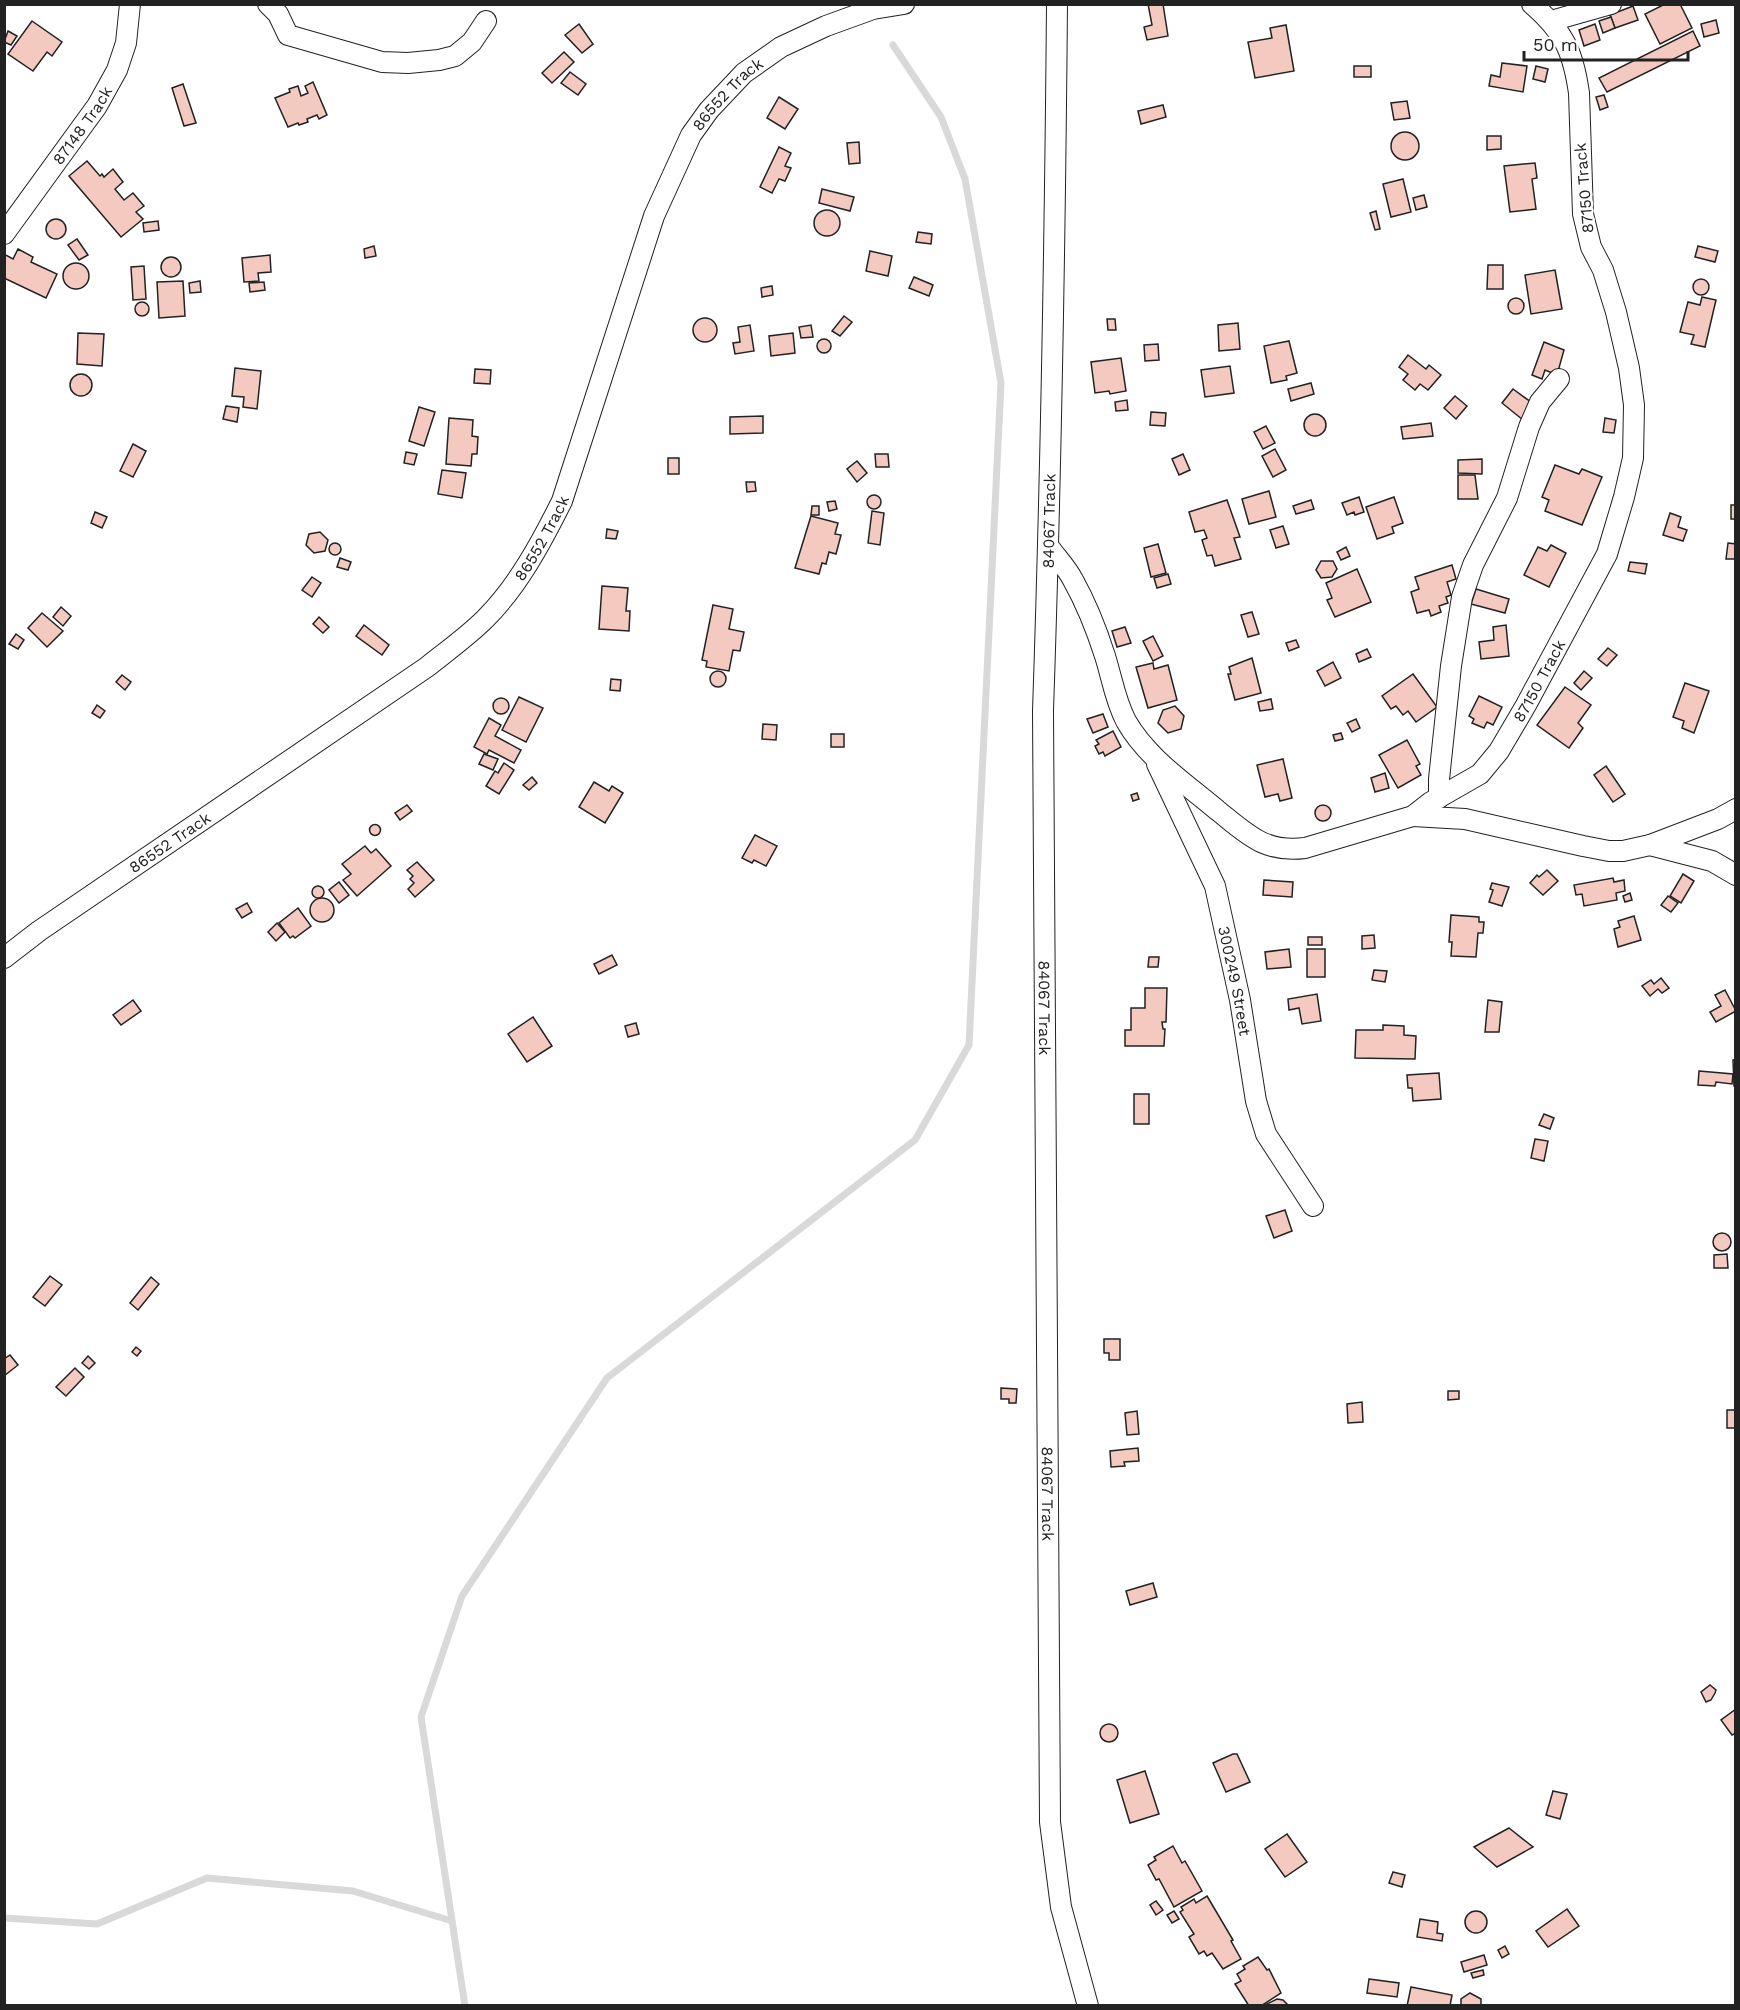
<svg xmlns="http://www.w3.org/2000/svg" width="1740" height="2010" viewBox="0 0 1740 2010" font-family="'Work Sans',sans-serif">
  <style>
    .lines { fill: none; stroke-linecap: round; stroke-linejoin: round }
    .stream { stroke: #d9d9d9; stroke-width: 7 }
    .building { fill: #f3c9c0; stroke: #222; stroke-width: 1.5 }
    .street-casing { stroke: #222; stroke-width: 22 }
    .street { stroke: #fff; stroke-width: 20 }
    .labels { text-anchor: middle; dominant-baseline: central; stroke-width: 4.5; stroke-linejoin: round; paint-order: stroke }
    .street-label { font-size: 16px; fill: #222; stroke: #fff }
  </style>
  <rect width="100%" height="100%" fill="#fff"/>
  <g class="lines">
    <g class="stream">
      <path d="M4 1918 97 1924 207 1878 353 1891 452 1921"/>
      <path d="M465 2006 421 1717 462 1596 607 1378 915 1140 969 1045 1001 383 965 179 941 117 893 45"/>
    </g>
  </g>
  <g class="building">
    <path d="M1148 4H1163L1168 36 1147 40 1144 27 1152 25Z"/>
    <path d="M1665 4H1680L1692 28 1660 44 1645 14Z"/>
    <path d="M1633 6 1638 20 1615 28 1610 15Z"/>
    <path d="M1611 17 1615 28 1603 33 1599 21Z"/>
    <path d="M1716 20 1719 33 1704 37 1701 24Z"/>
    <path d="M32 21 62 42 52 56 47 52 33 71 8 54Z"/>
    <path d="M579 24 593 44 582 53 565 35Z"/>
    <path d="M1595 24 1600 40 1584 46 1579 30Z"/>
    <path d="M1286 25 1294 71 1255 78 1248 42 1272 38 1270 28Z"/>
    <path d="M8 31 17 36 11 45 4 42Z"/>
    <path d="M1693 31 1700 46 1607 92 1599 78Z"/>
    <path d="M564 52 574 62 552 83 542 73Z"/>
    <path d="M1502 63 1527 66 1523 92 1489 86 1491 75 1500 77Z"/>
    <rect x="1354" y="66" width="17" height="11"/>
    <path d="M1536 66 1548 69 1545 82 1533 79Z"/>
    <path d="M570 72 586 84 578 95 561 83Z"/>
    <path d="M313 82 327 115 319 119 317 115 307 119 308 122 299 125 298 123 288 127 275 98 290 92 289 89 298 86 301 96 308 93 305 86Z"/>
    <path d="M183 84 196 123 184 126 172 88Z"/>
    <path d="M1604 95 1608 107 1600 110 1596 97Z"/>
    <path d="M779 97 798 109 785 129 767 118Z"/>
    <path d="M1407 101 1410 118 1394 120 1391 103Z"/>
    <path d="M1163 105 1166 117 1141 124 1138 111Z"/>
    <circle cx="1405" cy="146" r="14"/>
    <path d="M1487 136H1501V149L1487 150Z"/>
    <path d="M859 142 860 163 849 164 847 143Z"/>
    <path d="M779 147 791 153 785 166 791 168 785 181 779 179 772 193 760 187Z"/>
    <path d="M87 161 100 176 102 174 104 177 113 169 123 182 115 189 124 200 133 193 144 206 136 212 143 219 121 237 69 176Z"/>
    <path d="M1535 163 1537 178 1532 179 1536 209 1510 212 1504 166Z"/>
    <path d="M1403 179 1411 212 1391 217 1383 184Z"/>
    <path d="M822 189 854 197 850 211 819 203Z"/>
    <path d="M1424 195 1427 207 1416 210 1413 198Z"/>
    <circle cx="827" cy="223" r="13"/>
    <path d="M1376 211 1380 229 1375 230 1370 213Z"/>
    <circle cx="56" cy="229" r="10"/>
    <path d="M158 221 159 230 144 232 143 223Z"/>
    <path d="M918 232 932 234 931 244 916 242Z"/>
    <path d="M77 239 88 255 79 260 68 245Z"/>
    <path d="M374 246 376 256 365 258 364 249Z"/>
    <path d="M1698 246 1718 251 1715 262 1695 257Z"/>
    <path d="M18 249 33 257 31 262 57 274 46 298 4 278V254L13 259Z"/>
    <path d="M870 251 892 256 888 276 866 271Z"/>
    <path d="M270 255 271 272 258 273 259 281 244 282 242 258Z"/>
    <circle cx="171" cy="267" r="10"/>
    <circle cx="76" cy="276" r="13"/>
    <path d="M1488 265H1503V289H1487Z"/>
    <path d="M144 266 146 299 133 300 131 267Z"/>
    <path d="M1555 270 1562 309 1531 314 1525 275Z"/>
    <path d="M914 277 933 285 929 296 909 288Z"/>
    <circle cx="1701" cy="287" r="8"/>
    <path d="M183 281 185 316 159 318 157 282Z"/>
    <path d="M200 281 201 292 190 293 189 283Z"/>
    <path d="M264 282 265 290 250 292 249 283Z"/>
    <path d="M772 286 773 295 762 297 761 288Z"/>
    <path d="M1702 297 1716 300 1705 347 1691 344 1694 335 1680 332 1688 302 1700 305Z"/>
    <circle cx="1516" cy="306" r="8"/>
    <circle cx="142" cy="309" r="7"/>
    <path d="M844 316 852 322 840 336 832 331Z"/>
    <circle cx="705" cy="330" r="12"/>
    <path d="M1107 319H1115L1116 330H1108Z"/>
    <path d="M1238 323 1240 349 1219 351 1218 325Z"/>
    <path d="M750 325 754 351 735 354 733 343 740 342 738 327Z"/>
    <path d="M811 325 813 337 801 338 799 327Z"/>
    <path d="M78 333 104 334 102 366 77 364Z"/>
    <path d="M793 333 795 353 771 356 769 336Z"/>
    <circle cx="824" cy="346" r="7"/>
    <path d="M1289 341 1297 373 1286 376 1287 380 1271 383 1264 346Z"/>
    <path d="M1544 342 1564 350 1557 375 1545 370 1542 379 1532 375Z"/>
    <path d="M1158 344 1159 360 1145 361 1144 345Z"/>
    <path d="M1408 355 1426 369 1429 365 1441 375 1428 390 1420 384 1415 390 1403 380 1408 374 1399 367Z"/>
    <path d="M1121 358 1126 391 1110 394 1109 391 1095 393 1091 362Z"/>
    <path d="M1230 366 1234 393 1205 397 1201 370Z"/>
    <path d="M235 368 261 371 257 409 243 407 244 397 232 396Z"/>
    <path d="M475 369 491 370 490 384 474 383Z"/>
    <circle cx="81" cy="385" r="11"/>
    <path d="M1311 383 1314 394 1291 401 1288 389Z"/>
    <path d="M1513 389 1535 405 1523 420 1502 403Z"/>
    <path d="M1455 396 1467 406 1456 419 1444 408Z"/>
    <path d="M1127 400 1128 410 1116 411 1115 402Z"/>
    <path d="M226 406 239 408 237 422 223 419Z"/>
    <path d="M419 407 435 412 424 446 409 441Z"/>
    <path d="M1151 412 1166 413 1165 426 1150 425Z"/>
    <circle cx="1315" cy="425" r="11"/>
    <path d="M763 416V433L730 434V417Z"/>
    <path d="M449 418 473 420 472 436 478 437 477 454H472L471 466 446 464Z"/>
    <path d="M1605 418 1616 420 1614 433 1603 432Z"/>
    <path d="M1431 423 1433 436 1403 439 1401 427Z"/>
    <path d="M1266 426 1275 443 1263 449 1254 432Z"/>
    <path d="M133 444 146 451 133 477 120 471Z"/>
    <path d="M1275 449 1286 470 1273 477 1262 456Z"/>
    <path d="M406 452 417 454 414 465 404 463Z"/>
    <path d="M875 454H888L889 467H876Z"/>
    <path d="M1183 454 1190 470 1179 475 1172 459Z"/>
    <rect x="668" y="458" width="11" height="16"/>
    <path d="M1482 459V474L1458 473V460Z"/>
    <path d="M857 461 867 473 857 482 847 469Z"/>
    <path d="M1555 465 1579 474 1582 469 1602 477 1582 525 1545 511 1549 500 1542 497Z"/>
    <path d="M442 470 466 473 462 498 438 494Z"/>
    <path d="M1458 475H1475L1478 499H1458Z"/>
    <path d="M746 482H755L756 491 747 492Z"/>
    <path d="M1269 491 1276 517 1249 524 1242 499Z"/>
    <circle cx="874" cy="502" r="7"/>
    <path d="M1359 497 1364 512 1355 515 1354 512 1347 515 1342 503Z"/>
    <path d="M1394 497 1403 523 1392 527 1394 533 1377 539 1366 507Z"/>
    <path d="M1227 500 1240 537 1234 538 1241 559 1215 566 1212 555 1207 556 1202 540 1207 538 1204 530 1195 532 1189 512Z"/>
    <path d="M1311 500 1314 509 1296 514 1293 506Z"/>
    <path d="M835 501 837 509 829 511 827 502Z"/>
    <rect x="1731" y="505" width="5" height="14"/>
    <path d="M812 506H819V515H811Z"/>
    <path d="M872 511 884 513 880 545 868 543Z"/>
    <path d="M95 512 107 517 102 528 91 523Z"/>
    <path d="M1670 513 1681 517 1678 527 1687 530 1683 541 1663 535Z"/>
    <path d="M811 516 838 523 835 534 841 535 836 554 829 552 826 564 822 563 819 574 795 568Z"/>
    <path d="M1283 526 1289 544 1276 548 1270 530Z"/>
    <path d="M607 529 618 531 616 539 606 538Z"/>
    <path d="M320 532 328 540 325 551 314 553 306 545 309 534Z"/>
    <path d="M1728 543 1736 544V559H1726Z"/>
    <circle cx="335" cy="549" r="6"/>
    <path d="M1158 544 1166 573 1151 577 1144 548Z"/>
    <path d="M1551 545 1566 553 1549 587 1524 575 1538 547 1547 551Z"/>
    <path d="M1346 547 1350 556 1341 560 1337 552Z"/>
    <path d="M340 558 351 562 348 570 337 567Z"/>
    <path d="M1321 561H1333L1337 569 1332 577 1321 578 1316 570Z"/>
    <path d="M1630 562 1647 564 1645 574 1628 571Z"/>
    <path d="M1452 565 1456 579 1447 582 1451 595 1446 597 1448 603 1439 606 1441 612 1431 616 1429 610 1417 613 1411 592 1419 589 1415 577Z"/>
    <path d="M1357 569 1371 602 1335 617 1327 600 1332 598 1326 583Z"/>
    <path d="M1168 574 1171 584 1157 588 1154 578Z"/>
    <path d="M312 577 321 583 312 597 302 590Z"/>
    <path d="M602 586 628 588 626 611H630L629 631 599 629Z"/>
    <path d="M1476 589 1509 599 1505 613 1471 604Z"/>
    <path d="M713 605 733 609 729 629 744 632 740 651 733 650 729 671 706 667 707 661 702 660Z"/>
    <path d="M61 607 71 616 63 626 53 617Z"/>
    <path d="M1252 612 1259 634 1248 637 1241 615Z"/>
    <path d="M42 613 63 631 47 647 28 628Z"/>
    <path d="M319 617 329 627 323 633 313 624Z"/>
    <path d="M364 625 389 645 382 655 356 636Z"/>
    <path d="M1506 625 1509 656 1481 659 1479 642 1494 640 1493 627Z"/>
    <path d="M1125 627 1131 643 1117 647 1112 631Z"/>
    <path d="M16 634 24 640 18 649 9 644Z"/>
    <path d="M1153 636 1163 656 1153 661 1143 641Z"/>
    <path d="M1296 640 1299 647 1289 651 1286 643Z"/>
    <path d="M1608 648 1617 655 1607 666 1598 659Z"/>
    <path d="M1367 649 1371 657 1359 662 1356 654Z"/>
    <path d="M1252 658 1261 693 1235 700 1228 674H1231L1229 667Z"/>
    <path d="M1333 662 1341 678 1325 686 1317 671Z"/>
    <path d="M1153 663 1154 669 1168 665 1177 700 1148 708 1136 667Z"/>
    <path d="M1584 671 1592 678 1581 690 1574 683Z"/>
    <circle cx="718" cy="679" r="8"/>
    <path d="M1413 674 1437 707 1416 722 1408 711 1403 715 1396 706 1391 709 1382 696Z"/>
    <path d="M122 675 131 682 125 690 116 682Z"/>
    <path d="M611 679 621 680 620 691 610 690Z"/>
    <path d="M1685 683 1709 691 1694 733 1682 728 1684 721 1673 717Z"/>
    <path d="M1565 687 1591 705 1578 723 1583 728 1569 748 1537 725Z"/>
    <path d="M1479 696 1502 707 1493 725 1487 722 1484 728 1472 723 1474 719 1469 716Z"/>
    <path d="M519 697 543 708 526 742 502 730Z"/>
    <circle cx="501" cy="706" r="8"/>
    <path d="M1271 699 1273 709 1260 711 1258 702Z"/>
    <path d="M97 705 105 711 100 718 92 713Z"/>
    <path d="M1175 706 1184 716 1181 729 1168 733 1158 723 1163 710Z"/>
    <path d="M1103 714 1108 727 1093 733 1087 719Z"/>
    <path d="M489 718 501 725 495 736 521 750 514 763 489 750 487 754 474 747Z"/>
    <path d="M1356 719 1360 728 1352 732 1347 723Z"/>
    <path d="M763 724 777 725 776 740 762 739Z"/>
    <path d="M1113 731 1121 747 1105 756 1103 752 1099 754 1095 746 1099 744 1096 740Z"/>
    <path d="M1341 733 1343 739 1335 741 1333 735Z"/>
    <rect x="831" y="734" width="13" height="13"/>
    <path d="M1407 740 1420 764 1416 766 1421 775 1398 788 1379 755Z"/>
    <path d="M484 754 498 759 493 770 479 764Z"/>
    <path d="M1283 759 1292 798 1280 801 1278 794 1265 797 1257 765Z"/>
    <path d="M504 763 514 770 499 794 486 786 495 771 498 773Z"/>
    <path d="M1606 766 1625 794 1613 802 1594 775Z"/>
    <path d="M1385 773 1389 788 1375 792 1371 778Z"/>
    <path d="M532 777 537 783 529 790 523 785Z"/>
    <path d="M594 782 609 791 612 786 623 793 605 823 579 807Z"/>
    <path d="M1137 793 1139 799 1133 801 1131 795Z"/>
    <path d="M407 805 412 811 400 820 395 813Z"/>
    <circle cx="1323" cy="813" r="8"/>
    <circle cx="375" cy="830" r="5.5"/>
    <path d="M755 835 777 846 766 866 754 860 752 863 742 858Z"/>
    <path d="M365 846 371 853 376 849 391 866 357 896 343 880 351 874 342 864Z"/>
    <path d="M417 862 434 880 415 897 408 889 414 883 410 879 413 876 407 870Z"/>
    <path d="M1547 870 1558 881 1543 895 1530 883 1537 875 1539 877Z"/>
    <path d="M1683 874 1694 881 1681 903 1670 896Z"/>
    <path d="M1613 878 1614 882 1624 880 1625 891 1616 893 1617 900 1584 906 1582 894 1576 895 1574 885Z"/>
    <path d="M1264 880 1293 882 1292 897 1263 895Z"/>
    <path d="M339 882 349 895 339 903 329 890Z"/>
    <path d="M1492 883 1509 887 1502 906 1489 902 1493 890 1490 889Z"/>
    <circle cx="318" cy="892" r="6"/>
    <path d="M1630 893 1632 900 1625 902 1623 896Z"/>
    <path d="M1668 896 1678 903 1671 912 1661 905Z"/>
    <circle cx="322" cy="910" r="12"/>
    <path d="M247 903 252 912 242 918 236 909Z"/>
    <path d="M298 908 311 926 295 938 293 936 290 938 279 923Z"/>
    <path d="M1451 915 1479 917V922H1484L1483 933H1478L1476 957 1451 956 1452 942H1449Z"/>
    <path d="M1634 916 1641 940 1618 947 1614 929 1620 927 1618 921Z"/>
    <path d="M277 923 285 932 276 941 268 932Z"/>
    <path d="M1374 935 1375 948 1362 949V936Z"/>
    <rect x="1308" y="937" width="14" height="8"/>
    <path d="M1289 949 1291 967 1267 969 1265 952Z"/>
    <rect x="1307" y="949" width="18" height="28"/>
    <path d="M612 955 617 965 599 974 594 964Z"/>
    <path d="M1149 957H1159L1158 967H1148Z"/>
    <path d="M1374 970 1387 971 1385 982 1372 980Z"/>
    <path d="M1661 978 1669 988 1662 993 1658 989 1650 996 1642 986 1651 980 1654 984Z"/>
    <path d="M1145 988H1167L1166 1022H1162L1163 1029H1165L1164 1046H1125V1030H1131V1008H1145Z"/>
    <path d="M1725 990 1736 1011 1716 1022 1710 1012 1721 1006 1715 995Z"/>
    <path d="M1317 994 1321 1021 1302 1024 1299 1008 1289 1010 1288 999Z"/>
    <path d="M133 1000 141 1011 121 1025 113 1015Z"/>
    <path d="M1488 1000 1502 1002 1499 1032H1485Z"/>
    <path d="M533 1017 552 1046 527 1062 508 1034Z"/>
    <path d="M636 1023 639 1034 628 1037 625 1026Z"/>
    <path d="M1383 1025 1404 1026V1035L1416 1036 1415 1059 1355 1058 1356 1030H1383Z"/>
    <path d="M1736 1059V1086H1734L1733 1060Z"/>
    <path d="M1699 1071 1733 1074 1732 1084 1716 1082 1715 1086 1698 1085Z"/>
    <path d="M1439 1073 1441 1099 1413 1101 1412 1088H1408L1407 1075Z"/>
    <rect x="1134" y="1094" width="15" height="30"/>
    <path d="M1544 1114 1554 1118 1550 1129 1539 1125Z"/>
    <path d="M1535 1139 1548 1141 1544 1161 1531 1158Z"/>
    <path d="M1285 1210 1292 1231 1274 1238 1266 1216Z"/>
    <circle cx="1722" cy="1242" r="9"/>
    <path d="M1727 1254 1728 1268H1714V1255Z"/>
    <path d="M50 1276 62 1285 45 1306 33 1297Z"/>
    <path d="M151 1277 159 1284 138 1310 130 1303Z"/>
    <path d="M1104 1339H1120V1360H1109V1353H1104Z"/>
    <path d="M136 1347 141 1351 137 1356 132 1352Z"/>
    <path d="M10 1355 18 1365 4 1376V1359Z"/>
    <path d="M88 1356 95 1363 89 1369 82 1363Z"/>
    <path d="M75 1368 84 1377 66 1396 56 1387Z"/>
    <path d="M1001 1388 1017 1389 1016 1403H1009V1399H1001Z"/>
    <path d="M1448 1391H1459V1399L1448 1400Z"/>
    <path d="M1362 1402 1363 1422 1348 1423 1347 1404Z"/>
    <rect x="1727" y="1410" width="9" height="18"/>
    <path d="M1137 1411 1139 1434 1127 1435 1125 1413Z"/>
    <path d="M1138 1448 1139 1461 1124 1462 1125 1466 1111 1467 1110 1451Z"/>
    <path d="M1153 1583 1157 1597 1130 1605 1126 1591Z"/>
    <path d="M1710 1685 1716 1690 1715 1693 1711 1700 1706 1702 1701 1692Z"/>
    <path d="M1736 1709V1733L1732 1735 1721 1720Z"/>
    <circle cx="1109" cy="1733" r="9"/>
    <path d="M1233 1754H1237L1250 1782 1226 1792 1213 1763Z"/>
    <path d="M1145 1771 1159 1814 1130 1823 1117 1780Z"/>
    <path d="M1553 1791 1567 1794 1560 1819 1546 1815Z"/>
    <path d="M1509 1828 1533 1847 1497 1867 1474 1847Z"/>
    <path d="M1287 1834 1307 1862 1285 1877 1265 1849Z"/>
    <path d="M1173 1846 1182 1863 1185 1861 1202 1891 1174 1907 1159 1879 1156 1880 1148 1865 1156 1860 1154 1857Z"/>
    <path d="M1393 1872 1405 1875 1402 1887 1389 1883Z"/>
    <path d="M1207 1896 1233 1940 1231 1941 1241 1959 1223 1969 1212 1953 1207 1956 1204 1951 1199 1954 1189 1937 1194 1934 1180 1912 1183 1910 1181 1907 1194 1899 1196 1903Z"/>
    <path d="M1156 1901 1163 1910 1156 1915 1150 1905Z"/>
    <path d="M1567 1909 1579 1926 1548 1947 1536 1931Z"/>
    <path d="M1174 1911 1179 1919 1172 1923 1167 1915Z"/>
    <circle cx="1476" cy="1922" r="11"/>
    <path d="M1420 1919 1438 1922 1437 1933 1443 1934 1442 1941 1417 1937Z"/>
    <path d="M1505 1946 1509 1954 1502 1958 1498 1950Z"/>
    <path d="M1484 1955 1487 1965 1464 1972 1461 1962Z"/>
    <path d="M1258 1957 1267 1970 1269 1969 1281 1993 1261 2006H1249L1235 1984 1241 1981 1237 1974 1245 1969 1243 1966Z"/>
    <path d="M1483 1970 1484 1975 1473 1978 1471 1973Z"/>
    <path d="M1369 1979 1399 1983 1397 1997 1367 1993Z"/>
    <path d="M1411 1987 1452 1995 1450 2006H1407Z"/>
    <path d="M1470 1993 1481 1999V2006H1461V1999Z"/>
    <path d="M1277 1999 1283 2000 1289 2006H1263Z"/>
  </g>
  <g class="lines">
    <defs>
      <g id="street">
        <path d="M268 4 278 14 288 35 382 62 408 63 439 60 455 56 472 42 486 21"/>
        <path id="s1" d="M1057 4C1055 240 1051 476 1043 711L1050 1822 1061 1907 1088 2006"/>
        <path d="M1551 21 1611 4"/>
        <path id="s2" d="M4 234 97 106 117 70 126 43 130 4"/>
        <path id="s3" d="M1049 547C1057 558 1067 568 1073 580 1086 603 1097 631 1105 656 1112 678 1115 700 1126 721 1147 758 1185 783 1217 810 1247 834 1264 853 1305 848L1413 816 1431 802 1480 774 1499 751 1526 705 1607 554 1624 497 1633 458 1634 405 1629 368 1616 312 1603 270 1591 247 1583 214 1579 93C1573 51 1564 32 1532 4"/>
        <path id="s4" d="M1157 764 1215 886 1240 1000 1256 1101 1266 1134 1313 1206"/>
        <path d="M1439 798V779L1451 666 1462 597 1473 565 1507 498 1529 427 1540 402 1559 379"/>
        <path d="M1413 816 1465 819 1583 846 1609 851H1623L1650 845 1718 819 1736 809"/>
        <path d="M1650 845 1712 861 1736 875"/>
        <path id="s5" d="M4 958 39 931 427 667C447 651 468 636 485 619 518 586 541 543 562 501L654 216 691 135 709 110 744 73 781 47 826 26 873 9 904 4"/>
      </g>
    </defs>
    <use href="#street" class="street-casing"/>
    <use href="#street" class="street"/>
  </g>
  <g class="labels">
    <g class="street-label">
      <text stroke="none"><textPath href="#s5" startOffset="1174">86552 Track</textPath></text>
      <text stroke="none"><textPath href="#s2" startOffset="134">87148 Track</textPath></text>
      <text transform="translate(1584 188) rotate(-95)">87150 Track</text>
      <text transform="translate(1049 521) rotate(-89)">84067 Track</text>
      <text stroke="none"><textPath href="#s5" startOffset="688">86552 Track</textPath></text>
      <text stroke="none"><textPath href="#s3" startOffset="722">87150 Track</textPath></text>
      <text stroke="none"><textPath href="#s5" startOffset="202">86552 Track</textPath></text>
      <text stroke="none"><textPath href="#s4" startOffset="232">300249 Street</textPath></text>
      <text stroke="none"><textPath href="#s1" startOffset="1004">84067 Track</textPath></text>
      <text stroke="none"><textPath href="#s1" startOffset="1490">84067 Track</textPath></text>
    </g>
  </g>
  <rect width="1740" height="2010" fill="none" stroke="#222222" stroke-width="12"/>
  <path d="M1524 51v9h164v-9" fill="none" stroke="#222222" stroke-width="3"/>
  <text x="1533" y="51" font-size="18" fill="#222222" stroke="#ffffff" stroke-width="4.5" paint-order="stroke">50 m</text>
</svg>
